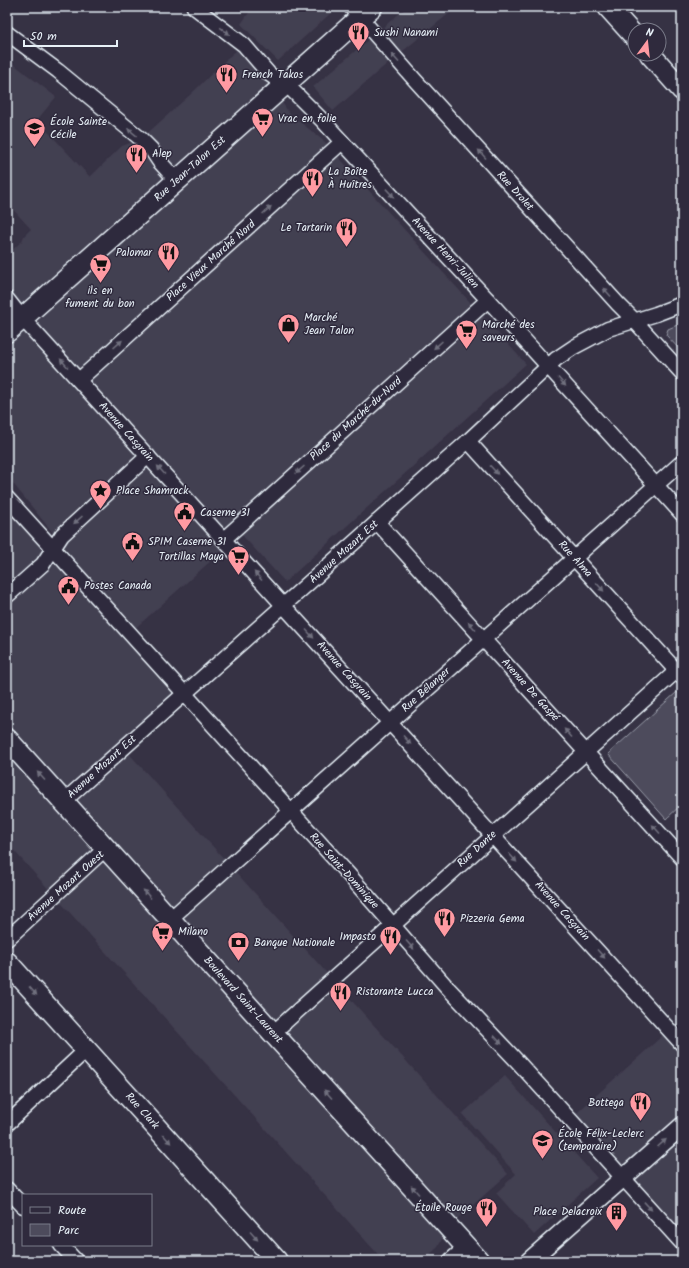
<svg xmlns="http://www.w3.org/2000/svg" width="689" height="1268" viewBox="0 0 689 1268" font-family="Kalam,sans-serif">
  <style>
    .built { fill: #433f51 }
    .green { fill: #4d4b5c; stroke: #9a9eaa }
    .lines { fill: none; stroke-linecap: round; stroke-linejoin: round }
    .minor-casing { stroke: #e8f1f8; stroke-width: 17 }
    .tertiary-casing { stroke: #e8f1f8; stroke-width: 20 }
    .secondary-casing { stroke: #e8f1f8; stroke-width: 23 }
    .minor { stroke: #2f2a3d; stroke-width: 14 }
    .tertiary { stroke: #2f2a3d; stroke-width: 17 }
    .secondary { stroke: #2f2a3d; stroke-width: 20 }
    .oneway { fill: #70707e }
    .labels { text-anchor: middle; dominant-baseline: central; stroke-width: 3; stroke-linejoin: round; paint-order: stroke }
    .poi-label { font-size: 11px; fill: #e8f1f8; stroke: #2f2a3d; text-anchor: start }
    .street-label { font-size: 11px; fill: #e8f1f8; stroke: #2f2a3d }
  </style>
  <rect width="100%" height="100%" fill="#363244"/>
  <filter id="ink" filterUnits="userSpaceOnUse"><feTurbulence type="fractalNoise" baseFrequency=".025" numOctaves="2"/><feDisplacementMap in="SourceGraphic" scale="8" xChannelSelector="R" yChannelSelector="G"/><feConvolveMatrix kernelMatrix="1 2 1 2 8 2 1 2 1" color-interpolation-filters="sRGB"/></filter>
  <g filter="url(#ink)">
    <g class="built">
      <path d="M253 7H329L333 11 278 61 241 24Z"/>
      <path d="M407 7H457L382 68 333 111 313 87Z"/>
      <path d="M243 45 247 49 289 113 325 142 526 364 285 582 241 534 132 631 7 476V255L22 241 24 236 31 229 7 203V59L56 97 37 120 90 177 122 146 141 139 192 93 230 56Z"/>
      <path d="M7 506 184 694 124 748 508 1174 448 1227 438 1247 423 1261H384L7 843Z"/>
      <path d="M682 1018V1231L676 1237 570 1119Z"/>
      <path d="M505 1076 597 1178 534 1235 496 1193 516 1174 462 1114Z"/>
    </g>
    <g class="green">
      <path d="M682 323V352L666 335 668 329Z"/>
      <path d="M677 692 682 698V804L666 819 608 754Z"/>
    </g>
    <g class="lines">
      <defs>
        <g id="minor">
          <path d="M194 7 244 45 269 74 292 90 322 120 488 300 682 514"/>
          <path d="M351 7 414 79 618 304 634 320 682 373"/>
          <path d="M7 33 58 71 141 139 151 149 159 161 177 181"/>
          <path d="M7 299 22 318 682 1044"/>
          <path d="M79 380 342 142"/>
          <path d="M468 441 682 677"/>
          <path d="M7 498 349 875 446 986 517 1061 682 1243"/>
          <path d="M377 522 682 858"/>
          <path d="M224 539 488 300"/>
          <path d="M7 596 43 564 62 535 148 456"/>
          <path d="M64 801 468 441 556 359 574 347 608 329 656 314 682 304"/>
          <path d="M170 919 682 462"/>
          <path d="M7 939 106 848"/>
          <path d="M273 1033 682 666"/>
          <path d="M7 1124 86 1050"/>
          <path d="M7 1189 23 1206"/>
          <path d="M61 1245 76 1261"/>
          <path d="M450 1261 466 1247"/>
        </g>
        <path id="tertiary" d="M529 1261 682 1126"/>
        <g id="secondary">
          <path d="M608 7 635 37"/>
          <path d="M650 54 682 90"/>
          <path d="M7 332 372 7"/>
          <path d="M7 739 479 1261"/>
          <path d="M7 962 277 1261"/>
        </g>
      </defs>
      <use href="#minor" class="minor-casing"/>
      <use href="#tertiary" class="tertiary-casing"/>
      <use href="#secondary" class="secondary-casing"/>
      <use href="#minor" class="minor"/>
      <use href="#tertiary" class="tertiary"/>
      <use href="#secondary" class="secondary"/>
    </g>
    <defs><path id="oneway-solid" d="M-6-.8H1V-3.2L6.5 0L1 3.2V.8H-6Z"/></defs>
    <g class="oneway">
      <use href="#oneway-solid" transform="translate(225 31) rotate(37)"/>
      <use href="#oneway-solid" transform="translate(395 58) rotate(-132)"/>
      <use href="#oneway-solid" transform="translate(132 132) rotate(-141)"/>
      <use href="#oneway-solid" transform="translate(482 154) rotate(-132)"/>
      <use href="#oneway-solid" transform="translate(390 193) rotate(47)"/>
      <use href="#oneway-solid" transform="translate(267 210) rotate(-42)"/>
      <use href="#oneway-solid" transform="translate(607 292) rotate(-132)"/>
      <use href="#oneway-solid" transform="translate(118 344) rotate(-42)"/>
      <use href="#oneway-solid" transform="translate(438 345) rotate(138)"/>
      <use href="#oneway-solid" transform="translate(64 363) rotate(-132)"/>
      <use href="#oneway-solid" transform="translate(562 382) rotate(48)"/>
      <use href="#oneway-solid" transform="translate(161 470) rotate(-132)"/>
      <use href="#oneway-solid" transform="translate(300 470) rotate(138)"/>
      <use href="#oneway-solid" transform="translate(494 470) rotate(48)"/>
      <use href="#oneway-solid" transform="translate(78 520) rotate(138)"/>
      <use href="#oneway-solid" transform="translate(258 576) rotate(-132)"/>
      <use href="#oneway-solid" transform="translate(600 587) rotate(48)"/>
      <use href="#oneway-solid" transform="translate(472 626) rotate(-132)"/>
      <use href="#oneway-solid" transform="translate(310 634) rotate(48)"/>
      <use href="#oneway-solid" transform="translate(568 733) rotate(-132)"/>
      <use href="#oneway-solid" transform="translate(407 740) rotate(48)"/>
      <use href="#oneway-solid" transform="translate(41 776) rotate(-132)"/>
      <use href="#oneway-solid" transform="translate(656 829) rotate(-132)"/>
      <use href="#oneway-solid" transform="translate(513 858) rotate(48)"/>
      <use href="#oneway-solid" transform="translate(147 894) rotate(-132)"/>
      <use href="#oneway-solid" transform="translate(410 945) rotate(48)"/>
      <use href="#oneway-solid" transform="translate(601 954) rotate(48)"/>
      <use href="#oneway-solid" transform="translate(33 991) rotate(48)"/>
      <use href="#oneway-solid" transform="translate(498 1040) rotate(47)"/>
      <use href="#oneway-solid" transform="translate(328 1094) rotate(-132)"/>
      <use href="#oneway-solid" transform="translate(167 1139) rotate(48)"/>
      <use href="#oneway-solid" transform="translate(662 1143) rotate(-42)"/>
      <use href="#oneway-solid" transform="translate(415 1190) rotate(-132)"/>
      <use href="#oneway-solid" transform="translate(648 1206) rotate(47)"/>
      <use href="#oneway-solid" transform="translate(254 1236) rotate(48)"/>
    </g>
  </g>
  <defs>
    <symbol id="restaurant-pin" viewBox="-11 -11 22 30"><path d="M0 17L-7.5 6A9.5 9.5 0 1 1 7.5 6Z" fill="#ff9aa2" stroke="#2f2a3d"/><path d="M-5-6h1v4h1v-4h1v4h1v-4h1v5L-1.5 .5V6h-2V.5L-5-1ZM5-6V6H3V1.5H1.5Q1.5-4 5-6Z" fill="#111"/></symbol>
    <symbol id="supermarket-pin" viewBox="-11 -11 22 30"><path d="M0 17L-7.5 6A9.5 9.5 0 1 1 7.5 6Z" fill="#ff9aa2" stroke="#2f2a3d"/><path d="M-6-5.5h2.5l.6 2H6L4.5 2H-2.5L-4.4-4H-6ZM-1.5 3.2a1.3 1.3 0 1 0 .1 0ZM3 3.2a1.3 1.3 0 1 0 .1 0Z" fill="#111"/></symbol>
    <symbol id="school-pin" viewBox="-11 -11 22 30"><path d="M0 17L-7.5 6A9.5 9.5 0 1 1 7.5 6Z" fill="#ff9aa2" stroke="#2f2a3d"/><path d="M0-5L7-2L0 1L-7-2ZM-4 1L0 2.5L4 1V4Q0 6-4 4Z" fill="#111"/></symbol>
    <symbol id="shop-pin" viewBox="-11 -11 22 30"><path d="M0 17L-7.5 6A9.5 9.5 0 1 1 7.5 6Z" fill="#ff9aa2" stroke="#2f2a3d"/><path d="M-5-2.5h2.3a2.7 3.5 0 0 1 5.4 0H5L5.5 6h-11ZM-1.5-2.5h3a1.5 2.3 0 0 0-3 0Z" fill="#111"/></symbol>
    <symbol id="sight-pin" viewBox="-11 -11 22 30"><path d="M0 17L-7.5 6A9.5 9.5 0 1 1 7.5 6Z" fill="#ff9aa2" stroke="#2f2a3d"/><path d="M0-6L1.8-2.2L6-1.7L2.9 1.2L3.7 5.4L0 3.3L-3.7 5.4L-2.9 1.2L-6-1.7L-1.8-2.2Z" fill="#111"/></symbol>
    <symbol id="civic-pin" viewBox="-11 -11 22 30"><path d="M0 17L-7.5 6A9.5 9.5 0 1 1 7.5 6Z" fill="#ff9aa2" stroke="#2f2a3d"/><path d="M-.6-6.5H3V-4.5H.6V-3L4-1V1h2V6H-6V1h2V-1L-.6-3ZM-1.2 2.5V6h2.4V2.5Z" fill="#111"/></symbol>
    <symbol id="bank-pin" viewBox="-11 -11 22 30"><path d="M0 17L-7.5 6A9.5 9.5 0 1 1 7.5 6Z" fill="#ff9aa2" stroke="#2f2a3d"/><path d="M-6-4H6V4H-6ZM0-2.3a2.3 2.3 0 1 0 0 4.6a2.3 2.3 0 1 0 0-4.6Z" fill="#111"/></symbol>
    <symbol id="building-pin" viewBox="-11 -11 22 30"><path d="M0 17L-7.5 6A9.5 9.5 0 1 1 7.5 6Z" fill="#ff9aa2" stroke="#2f2a3d"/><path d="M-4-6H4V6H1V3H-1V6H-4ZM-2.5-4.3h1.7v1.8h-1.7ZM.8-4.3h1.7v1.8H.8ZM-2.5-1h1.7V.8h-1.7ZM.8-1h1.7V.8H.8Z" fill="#111"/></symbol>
  </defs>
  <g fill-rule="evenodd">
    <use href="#restaurant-pin" x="346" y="20" width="25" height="34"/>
    <use href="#restaurant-pin" x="214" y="62" width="25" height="34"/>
    <use href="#supermarket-pin" x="250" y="106" width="25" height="34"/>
    <use href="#school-pin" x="22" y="116" width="25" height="34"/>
    <use href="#restaurant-pin" x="124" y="142" width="25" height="34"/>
    <use href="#restaurant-pin" x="300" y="166" width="25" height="34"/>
    <use href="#restaurant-pin" x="334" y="216" width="25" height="34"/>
    <use href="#restaurant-pin" x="156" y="240" width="25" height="34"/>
    <use href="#supermarket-pin" x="88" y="252" width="25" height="34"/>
    <use href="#shop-pin" x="276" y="312" width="25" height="34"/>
    <use href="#supermarket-pin" x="454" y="318" width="25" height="34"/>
    <use href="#sight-pin" x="88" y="478" width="25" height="34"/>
    <use href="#civic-pin" x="172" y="500" width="25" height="34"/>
    <use href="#civic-pin" x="120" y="530" width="25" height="34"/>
    <use href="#supermarket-pin" x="226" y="544" width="25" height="34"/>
    <use href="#civic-pin" x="56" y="574" width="25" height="34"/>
    <use href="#restaurant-pin" x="432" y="906" width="25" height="34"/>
    <use href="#supermarket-pin" x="150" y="920" width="25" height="34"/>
    <use href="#restaurant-pin" x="378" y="924" width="25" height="34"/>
    <use href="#bank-pin" x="226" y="930" width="25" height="34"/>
    <use href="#restaurant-pin" x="328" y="980" width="25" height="34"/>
    <use href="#restaurant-pin" x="628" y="1090" width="25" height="34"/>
    <use href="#school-pin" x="530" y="1128" width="25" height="34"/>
    <use href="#restaurant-pin" x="474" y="1196" width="25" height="34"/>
    <use href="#building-pin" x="604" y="1200" width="25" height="34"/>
  </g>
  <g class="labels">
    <g class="poi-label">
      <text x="374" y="33">Sushi Nanami</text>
      <text x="242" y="75">French Takos</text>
      <text x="278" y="119">Vrac en folie</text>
      <text x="50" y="122">École Sainte<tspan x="50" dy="13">Cécile</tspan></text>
      <text x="152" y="154">Alep</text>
      <text x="328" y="172">La Boîte<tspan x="328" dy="13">À Huîtres</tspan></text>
      <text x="332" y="228" text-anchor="end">Le Tartarin</text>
      <text x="152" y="253" text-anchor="end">Palomar</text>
      <text x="100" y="291" text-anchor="middle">ils en<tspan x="100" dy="13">fument du bon</tspan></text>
      <text x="304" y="318">Marché<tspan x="304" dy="13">Jean Talon</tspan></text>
      <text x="482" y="325">Marché des<tspan x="482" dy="13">saveurs</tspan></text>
      <text x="116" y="491">Place Shamrock</text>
      <text x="200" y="513">Caserne 31</text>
      <text x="148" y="542">SPIM Caserne 31</text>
      <text x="224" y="557" text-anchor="end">Tortillas Maya</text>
      <text x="84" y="586">Postes Canada</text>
      <text x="460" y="919">Pizzeria Gema</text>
      <text x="178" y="932">Milano</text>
      <text x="376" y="937" text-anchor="end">Impasto</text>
      <text x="254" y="943">Banque Nationale</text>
      <text x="356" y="992">Ristorante Lucca</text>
      <text x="624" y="1103" text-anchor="end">Bottega</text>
      <text x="558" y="1134">École Félix-Leclerc<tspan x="558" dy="13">(temporaire)</tspan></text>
      <text x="472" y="1208" text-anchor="end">Étoile Rouge</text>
      <text x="602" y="1212" text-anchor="end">Place Delacroix</text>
    </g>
    <g class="street-label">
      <text transform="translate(190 169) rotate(-42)">Rue Jean-Talon Est</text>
      <text transform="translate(515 191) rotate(48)">Rue Drolet</text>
      <text transform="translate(445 253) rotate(47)">Avenue Henri-Julien</text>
      <text transform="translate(211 261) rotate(-42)">Place Vieux Marché Nord</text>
      <text transform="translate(356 419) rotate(-42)">Place du Marché-du-Nord</text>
      <text transform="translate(126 432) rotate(48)">Avenue Casgrain</text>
      <text transform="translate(344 552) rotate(-42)">Avenue Mozart Est</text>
      <text transform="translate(575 559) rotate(48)">Rue Alma</text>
      <text transform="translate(344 671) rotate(48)">Avenue Casgrain</text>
      <text transform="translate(426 690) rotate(-42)">Rue Bélanger</text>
      <text transform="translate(530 690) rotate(48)">Avenue De Gaspé</text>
      <text transform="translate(102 767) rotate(-42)">Avenue Mozart Est</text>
      <text transform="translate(477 849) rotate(-42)">Rue Dante</text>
      <text transform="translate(344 871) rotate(48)">Rue Saint-Dominique</text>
      <text transform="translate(66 886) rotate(-42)">Avenue Mozart Ouest</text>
      <text transform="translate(562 911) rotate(48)">Avenue Casgrain</text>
      <text transform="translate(243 1000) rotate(48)">Boulevard Saint-Laurent</text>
      <text transform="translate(142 1111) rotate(48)">Rue Clark</text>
    </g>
  </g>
  <rect width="689" height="1268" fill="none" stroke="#2f2a3d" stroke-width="24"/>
  <rect x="12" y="12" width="665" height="1244" fill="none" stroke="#e8f1f8" stroke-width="1.5" filter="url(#ink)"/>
  <rect x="22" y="1194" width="130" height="52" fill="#2f2a3d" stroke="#797a88"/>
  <rect x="30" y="1207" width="20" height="6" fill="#2f2a3d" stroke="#797a88"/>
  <text x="58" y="1214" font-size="12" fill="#e8f1f8">Route</text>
  <rect x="30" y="1224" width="20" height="12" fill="#4d4b5c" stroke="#797a88"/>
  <text x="58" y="1234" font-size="12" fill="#e8f1f8">Parc</text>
  <g transform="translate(647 42) rotate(15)"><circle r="19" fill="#2f2a3d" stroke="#797a88"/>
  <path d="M0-3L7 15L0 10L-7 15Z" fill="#ff9aa2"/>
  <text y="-6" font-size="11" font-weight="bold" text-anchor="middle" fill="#e8f1f8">N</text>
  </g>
  <path d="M24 40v6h93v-6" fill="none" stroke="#e8f1f8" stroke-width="2"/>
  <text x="30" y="40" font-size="12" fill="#e8f1f8" stroke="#2f2a3d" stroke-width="3" paint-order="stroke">50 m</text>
</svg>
